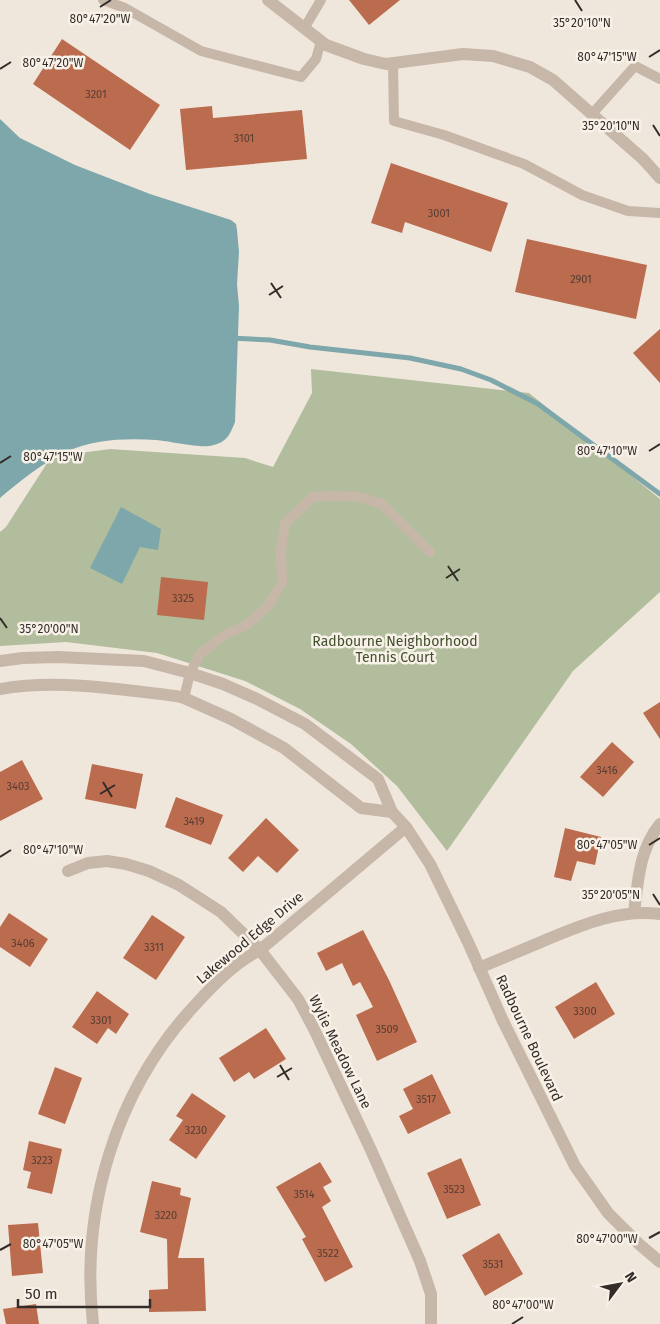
<svg xmlns="http://www.w3.org/2000/svg" width="660" height="1324" viewBox="0 0 660 1324" font-family="'Fira Sans',sans-serif">
  <style>
    .green { fill: #b1bd9d }
    .water { fill: #7da7aa }
    .lines { fill: none; stroke-linecap: round; stroke-linejoin: round }
    .stream { stroke: #7da7aa; stroke-width: 5 }
    .building { fill: #bb6c4e }
    .service { stroke: #c7b7a9; stroke-width: 10 }
    .minor { stroke: #c7b7a9; stroke-width: 12 }
    .ticks { fill: none; stroke: #342c28; stroke-width: 2 }
    .labels { text-anchor: middle; dominant-baseline: central; stroke-width: 5; stroke-linejoin: round; paint-order: stroke }
    .number-label { font-size: 11px; fill: #563c32 }
    .park-label { font-size: 14px; fill: #42502e; stroke: #f8f1e8 }
    .street-label { font-size: 14px; fill: #342c28; stroke: #f8f1e8 }
    .ticks-label { font-size: 12px; text-anchor: middle; fill: #342c28; stroke: #f8f1e8; stroke-width: 5; stroke-linejoin: round; paint-order: stroke }
  </style>
  <rect width="100%" height="100%" fill="#f0e7dc"/>
  <path class="green" d="M311 369 529 393 660 499V592L573 671 447 851 397 786 351 744 300 709 245 681 157 653 66 642 0 646V532L6 527 51 457 110 449 245 458 273 467 312 393Z"/>
  <g class="water">
    <path d="M0 119 20 138 75 165 150 194 231 220 236 224 237 230 239 252 237 284 239 306 235 422C229 437 226 443 209 446 200 448 168 441 156 440 127 438 92 439 66 452 42 463 20 481 0 498Z"/>
    <path d="M121 507 161 529 158 550 140 547 122 584 90 568Z"/>
  </g>
  <g class="lines">
    <path class="stream" d="M230 338 270 340 310 347 410 358 461 369 491 380 538 404 660 494"/>
  </g>
  <g class="building">
    <path d="M349 0H400L369 25Z"/>
    <path d="M62 39 160 105 130 150 33 84Z"/>
    <path d="M212 106 213 118 302 110 307 159 186 170 180 109Z"/>
    <path d="M391 163 508 203 491 252 405 222 402 233 371 223Z"/>
    <path d="M527 239 647 265 636 319 515 292Z"/>
    <path d="M660 329V383L633 353Z"/>
    <path d="M161 577 208 582 204 620 157 615Z"/>
    <path d="M660 702V739L643 713Z"/>
    <path d="M612 742 634 762 603 797 580 777Z"/>
    <path d="M22 760 43 799 0 821V772Z"/>
    <path d="M92 764 143 774 136 809 85 799Z"/>
    <path d="M176 797 223 815 211 845 165 827Z"/>
    <path d="M266 818 299 850 277 873 258 856 243 872 228 858Z"/>
    <path d="M565 828 601 837 595 865 577 861 571 881 554 877Z"/>
    <path d="M9 913 48 939 30 967 0 947V927Z"/>
    <path d="M152 915 185 937 156 980 123 958Z"/>
    <path d="M363 930 389 980 417 1042 377 1061 356 1015 373 1007 360 982 353 986 342 963 326 971 317 953Z"/>
    <path d="M596 982 615 1014 574 1039 555 1007Z"/>
    <path d="M97 991 129 1014 116 1034 108 1028 97 1044 72 1027Z"/>
    <path d="M266 1028 286 1059 254 1079 249 1072 234 1082 219 1058Z"/>
    <path d="M55 1067 82 1078 65 1124 38 1114Z"/>
    <path d="M432 1074 451 1113 408 1134 399 1116 413 1109 403 1089Z"/>
    <path d="M192 1093 226 1116 196 1159 169 1140 183 1120 176 1116Z"/>
    <path d="M29 1141 62 1149 52 1194 27 1188 31 1172 23 1170Z"/>
    <path d="M461 1158 481 1205 447 1219 427 1173Z"/>
    <path d="M320 1162 332 1182 323 1187 331 1201 322 1207 353 1267 325 1282 302 1239 306 1237 276 1187Z"/>
    <path d="M152 1181 181 1188 180 1195 191 1198 178 1258H204L206 1311 149 1312V1290L168 1289 167 1239 140 1232Z"/>
    <path d="M38 1223 43 1273 12 1276 8 1225Z"/>
    <path d="M499 1233 523 1274 485 1296 462 1255Z"/>
    <path d="M36 1304 39 1324H6L3 1309Z"/>
  </g>
  <g class="lines">
    <g class="service">
      <path d="M103 0 125 8 201 51 301 77 316 59 321 41"/>
      <path d="M305 27 321 0"/>
      <path d="M393 63 394 121 444 135 524 164 582 195 628 211 660 213"/>
      <path d="M592 114 635 66 660 79"/>
      <path d="M184 698 190 673 200 654 226 634 247 625 268 606 282 583 281 550 285 523 313 497 331 496 360 497 382 504 430 552"/>
    </g>
    <g class="minor">
      <path d="M268 0 326 45 364 59 386 64 463 54 493 56 530 67 553 80 643 159 660 178"/>
      <path d="M0 661 23 658 58 657 144 661 190 673 223 684 257 699 305 724 378 779 392 812 406 827 430 864 468 942 503 1021 575 1166 608 1213 639 1244 660 1262"/>
      <path d="M0 689C58 679 118 689 176 696L184 698 231 719 284 748 361 808 392 812"/>
      <path d="M68 871 88 863 107 861 126 864 149 871 179 885 221 912 260 950 298 999 314 1029 371 1150 420 1261 431 1294V1324"/>
      <path d="M634 913C638 881 639 850 660 824"/>
      <path d="M479 968C502 958 525 949 548 939 584 924 620 909 660 914"/>
      <path d="M93 1324C80 1209 116 1089 196 1004 215 983 235 963 260 950L406 827"/>
    </g>
  </g>
  <path class="ticks" d="M575 0 582 11M100 7 111 0M649 57 660 50M0 69 11 62M653 125 660 136M271 283 281 298M269 295 283 286M649 451 660 444M0 463 11 456M448 566 458 581M446 578 460 569M0 618 7 628M103 782 112 797M100 794 115 785M649 845 660 838M0 857 11 850M653 894 660 905M280 1065 289 1080M277 1077 292 1068M649 1238 660 1232M0 1250 11 1244M512 1324 523 1317"/>
  <g class="labels">
    <g class="number-label">
      <text x="96" y="94">3201</text>
      <text x="244" y="138">3101</text>
      <text x="439" y="213">3001</text>
      <text x="581" y="279">2901</text>
      <text x="183" y="598">3325</text>
      <text x="607" y="770">3416</text>
      <text x="18" y="786">3403</text>
      <text x="194" y="821">3419</text>
      <text x="23" y="943">3406</text>
      <text x="154" y="947">3311</text>
      <text x="585" y="1011">3300</text>
      <text x="101" y="1020">3301</text>
      <text x="387" y="1029">3509</text>
      <text x="426" y="1099">3517</text>
      <text x="196" y="1130">3230</text>
      <text x="42" y="1160">3223</text>
      <text x="454" y="1189">3523</text>
      <text x="304" y="1194">3514</text>
      <text x="166" y="1215">3220</text>
      <text x="328" y="1253">3522</text>
      <text x="493" y="1264">3531</text>
    </g>
    <g class="park-label">
      <text x="395" y="641">Radbourne Neighborhood<tspan x="395" dy="16">Tennis Court</tspan></text>
    </g>
    <g class="street-label">
      <text transform="translate(250 938) rotate(-40)">Lakewood Edge Drive</text>
      <text transform="translate(529 1038) rotate(65)">Radbourne Boulevard</text>
      <text transform="translate(340 1052) rotate(64)">Wylie Meadow Lane</text>
    </g>
  </g>
  <g class="ticks-label">
    <text x="100" y="23">80°47'20"W</text>
    <text x="582" y="27">35°20'10"N</text>
    <text x="607" y="61">80°47'15"W</text>
    <text x="53" y="67">80°47'20"W</text>
    <text x="611" y="130">35°20'10"N</text>
    <text x="607" y="455">80°47'10"W</text>
    <text x="53" y="461">80°47'15"W</text>
    <text x="49" y="633">35°20'00"N</text>
    <text x="607" y="849">80°47'05"W</text>
    <text x="53" y="854">80°47'10"W</text>
    <text x="611" y="899">35°20'05"N</text>
    <text x="607" y="1243">80°47'00"W</text>
    <text x="53" y="1248">80°47'05"W</text>
    <text x="523" y="1309">80°47'00"W</text>
  </g>
  <g transform="translate(620 1284) rotate(58)" stroke="#f8f1e8" stroke-width="4" paint-order="stroke">
  <path d="M0-4L9 19L0 12L-9 19Z" fill="#342c28"/>
  <text y="-8" font-size="14" font-weight="bold" text-anchor="middle" fill="#342c28">N</text>
  </g>
  <path d="M18 1299v8h132v-8" fill="none" stroke="#342c28" stroke-width="2.5"/>
  <text x="25" y="1299" font-size="15" fill="#342c28" stroke="#f8f1e8" stroke-width="4" paint-order="stroke">50 m</text>
</svg>
